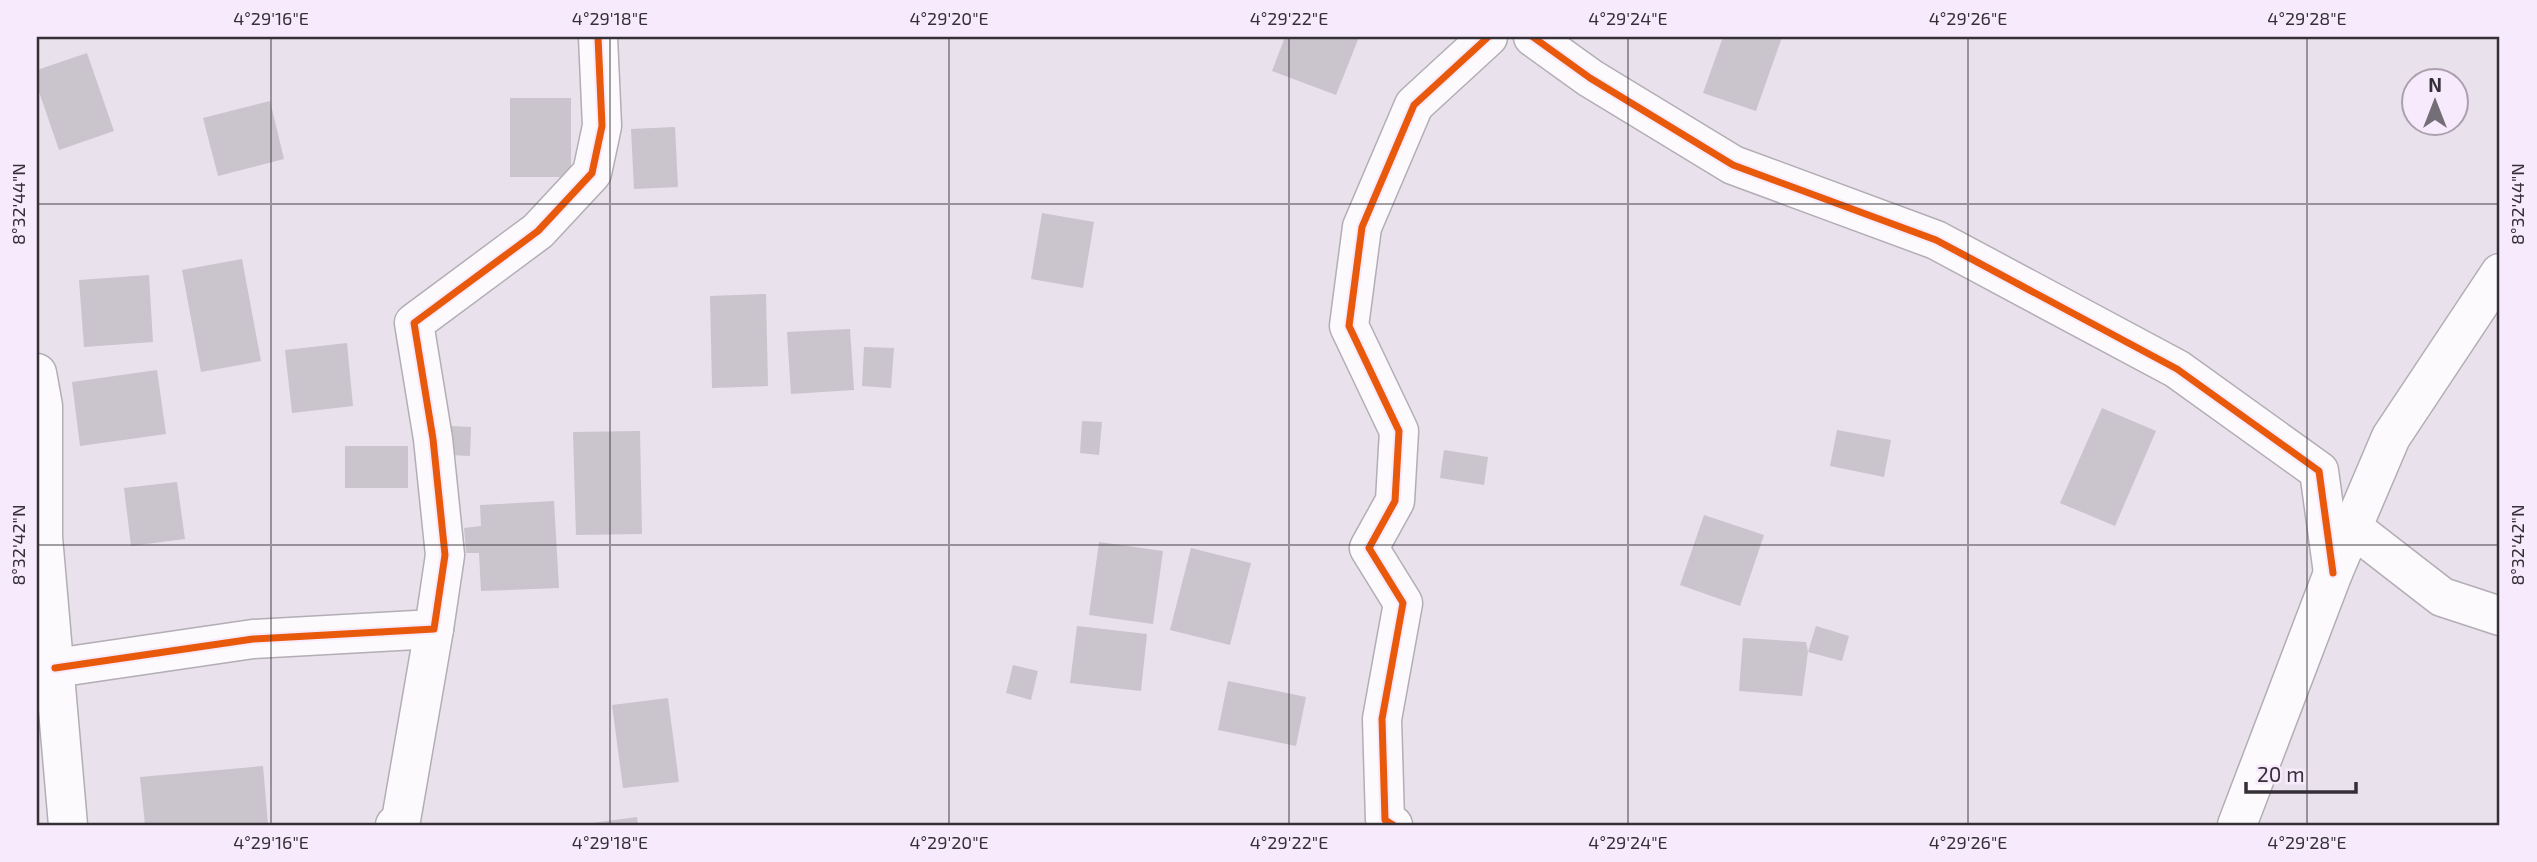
<svg xmlns="http://www.w3.org/2000/svg" width="2537" height="862" viewBox="0 0 2537 862" font-family="'Exo 2',sans-serif">
  <style>
    .building { fill: #cac4cd }
    .lines { fill: none; stroke-linecap: round; stroke-linejoin: round }
    .minor-casing { stroke: #b3adb6; stroke-width: 41 }
    .minor { stroke: #fcfafc; stroke-width: 38 }
    .cycleway-casing { stroke: #f8eafd; stroke-width: 11 }
    .cycleway { stroke: #e8590c; stroke-width: 7 }
    .ticks { fill: none; stroke: #353037; stroke-width: 2; stroke-opacity: 0.45 }
    .neatline { fill: none; stroke: #353037; stroke-width: 2.5 }
    .ticks-label { font-size: 18px; text-anchor: middle; fill: #353037 }
  </style>
  <rect width="100%" height="100%" fill="#e9e1ec"/>
  <g class="building">
    <path d="M1285 37H1359L1336 95 1272 71Z"/>
    <path d="M1723 37H1782L1756 111 1703 93Z"/>
    <path d="M87 53 114 131 59 150 37 86V70Z"/>
    <rect x="510" y="98" width="61" height="79"/>
    <path d="M270 101 284 159 218 176 203 118Z"/>
    <path d="M675 127 678 187 634 189 631 129Z"/>
    <path d="M1042 213 1094 222 1083 288 1031 279Z"/>
    <path d="M242 259 261 361 201 372 182 270Z"/>
    <path d="M149 275 153 342 84 347 79 280Z"/>
    <path d="M766 294 768 386 712 388 710 296Z"/>
    <path d="M850 329 854 390 791 394 787 332Z"/>
    <path d="M347 343 353 406 292 413 285 350Z"/>
    <path d="M864 347 894 348 891 388 862 386Z"/>
    <path d="M157 370 166 434 80 446 72 382Z"/>
    <path d="M2102 408 2156 431 2115 526 2060 503Z"/>
    <path d="M1082 421 1102 422 1099 455 1080 453Z"/>
    <path d="M451 426 471 427 470 456 450 455Z"/>
    <path d="M1837 430 1891 440 1884 477 1830 466Z"/>
    <path d="M640 431 642 534 576 535 573 432Z"/>
    <rect x="345" y="446" width="63" height="42"/>
    <path d="M1444 450 1488 457 1484 485 1440 478Z"/>
    <path d="M177 482 185 539 131 546 124 488Z"/>
    <path d="M554 501 559 588 481 591 479 553H466L464 528 481 526 480 505Z"/>
    <path d="M1704 515 1764 535 1740 606 1680 585Z"/>
    <path d="M1099 542 1163 551 1153 624 1089 615Z"/>
    <path d="M1191 548 1251 563 1230 645 1170 630Z"/>
    <path d="M1077 626 1147 634 1141 691 1070 683Z"/>
    <path d="M1816 626 1849 636 1842 661 1808 652Z"/>
    <path d="M1743 638 1806 642 1808 652 1802 696 1739 691Z"/>
    <path d="M1013 665 1038 671 1031 700 1006 693Z"/>
    <path d="M1228 681 1306 697 1296 746 1218 730Z"/>
    <path d="M668 698 679 782 623 788 612 705Z"/>
    <path d="M263 766 268 825H145L140 777Z"/>
    <path d="M637 817 638 825H584V824Z"/>
  </g>
  <g class="lines">
    <defs>
      <g id="minor">
        <path d="M1533 37 1590 78 1733 165 1936 240 2177 369 2319 471 2333 573"/>
        <path d="M37 373 43 406V537L68 825"/>
        <path d="M2353 528 2442 597 2500 616"/>
        <path d="M55 668 253 639 434 629 445 555 433 439 414 323 538 231 592 173 602 126 598 37"/>
        <path d="M395 825 401 820 434 629"/>
        <path d="M1393 825 1385 820 1382 719 1403 603 1369 548 1395 501 1399 431 1349 326 1362 227 1414 105 1488 37"/>
        <path d="M2237 825 2333 573 2391 437 2500 273"/>
      </g>
    </defs>
    <use href="#minor" class="minor-casing"/>
    <use href="#minor" class="minor"/>
    <defs>
      <g id="cycleway">
        <path d="M1533 37 1590 78 1733 165 1936 240 2177 369 2319 471 2333 573"/>
        <path d="M55 668 253 639 434 629 445 555 433 439 414 323 538 231 592 173 602 126 598 37"/>
        <path d="M1393 825 1385 820 1382 719 1403 603 1369 548 1395 501 1399 431 1349 326 1362 227 1414 105 1488 37"/>
      </g>
    </defs>
    <use href="#cycleway" class="cycleway-casing"/>
    <use href="#cycleway" class="cycleway"/>
  </g>
  <path class="ticks" d="M271 37V825M610 37V825M949 37V825M1289 37V825M1628 37V825M1968 37V825M2307 37V825M37 204H2500M37 545H2500"/>
  <rect width="2537" height="862" fill="none" stroke="#f8eafd" stroke-width="77"/>
  <g transform="translate(2435 102)"><circle r="33" fill="#f8eafd" stroke="#aaa0ae" stroke-width="2"/>
  <path d="M0-5L12 26L0 18L-12 26Z" fill="#746e76"/>
  <text y="-10" font-size="19" font-weight="bold" text-anchor="middle" fill="#353037">N</text>
  </g>
  <path d="M2246 782v10h110v-10" fill="none" stroke="#353037" stroke-width="3.5"/>
  <text x="2257" y="782" font-size="21" fill="#353037" stroke="#f8eafd" stroke-width="5" paint-order="stroke">20 m</text>
  <rect x="38" y="38" width="2460" height="786" class="neatline"/>
  <g class="ticks-label">
    <text x="271" y="25">4°29'16"E</text>
    <text x="610" y="25">4°29'18"E</text>
    <text x="949" y="25">4°29'20"E</text>
    <text x="1289" y="25">4°29'22"E</text>
    <text x="1628" y="25">4°29'24"E</text>
    <text x="1968" y="25">4°29'26"E</text>
    <text x="2307" y="25">4°29'28"E</text>
    <text transform="translate(19 204) rotate(-90)" y="6">8°32'44"N</text>
    <text transform="translate(2518 204) rotate(-90)" y="6">8°32'44"N</text>
    <text transform="translate(19 545) rotate(-90)" y="6">8°32'42"N</text>
    <text transform="translate(2518 545) rotate(-90)" y="6">8°32'42"N</text>
    <text x="271" y="849">4°29'16"E</text>
    <text x="610" y="849">4°29'18"E</text>
    <text x="949" y="849">4°29'20"E</text>
    <text x="1289" y="849">4°29'22"E</text>
    <text x="1628" y="849">4°29'24"E</text>
    <text x="1968" y="849">4°29'26"E</text>
    <text x="2307" y="849">4°29'28"E</text>
  </g>
</svg>
